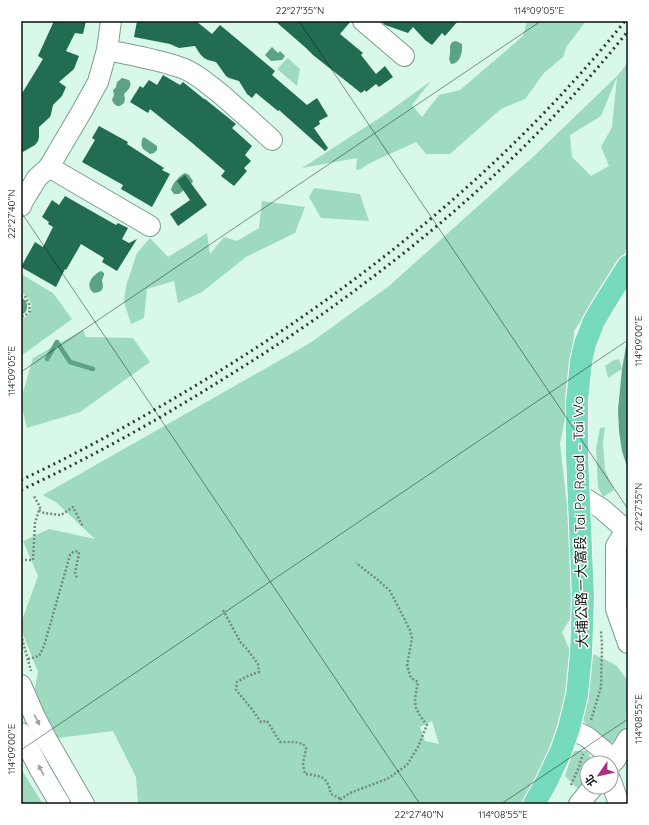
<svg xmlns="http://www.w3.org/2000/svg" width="649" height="825" viewBox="0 0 649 825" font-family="Quicksand,'Noto Sans TC',sans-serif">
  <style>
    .green { fill: #9edabf; fill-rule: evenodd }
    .water { fill: #5ca385 }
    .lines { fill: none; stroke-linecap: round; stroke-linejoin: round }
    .stream { stroke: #5ca385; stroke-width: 4.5 }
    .building { fill: #226c51 }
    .minor-casing { stroke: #7e9d8f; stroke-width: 22 }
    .major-casing { stroke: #fff; stroke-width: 24 }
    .path { stroke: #748b81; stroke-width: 2.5; stroke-dasharray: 2 2; stroke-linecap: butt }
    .minor { stroke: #fff; stroke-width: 20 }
    .major { stroke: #76dabc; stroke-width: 22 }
    .rail { stroke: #2b3b34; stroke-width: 3; stroke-dasharray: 2 4; stroke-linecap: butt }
    .oneway { fill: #9ca19f }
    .ticks { fill: none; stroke: #07130e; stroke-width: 1; stroke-opacity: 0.45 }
    .labels { text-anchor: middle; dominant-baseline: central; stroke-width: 3; stroke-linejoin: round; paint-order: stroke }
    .street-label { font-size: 14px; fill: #07130e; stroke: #fff }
    .neatline { fill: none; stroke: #07130e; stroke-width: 1.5 }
    .ticks-label { font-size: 10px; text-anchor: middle; fill: #07130e }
  </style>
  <rect width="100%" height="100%" fill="#d8f9e9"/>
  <g class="green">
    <path d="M527 21H586L567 46 563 57 544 73 525 99 501 109 450 154H426L416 142 368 164 361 169 356 170 357 158 302 168 384 115 431 81 412 105 422 117 439 95 460 90 523 36Z"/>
    <path d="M288 58 300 69 297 86 277 69Z"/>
    <path d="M628 62V243L623 259 574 331 572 382 560 444 573 558 574 613 562 632 570 651H587L616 665 628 681 625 731 609 745 596 737 565 696 557 744 528 804H138L136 777 113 731 58 738 46 730 34 693 38 672 21 629V623L38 576 23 541 49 529 95 539 57 503 43 495 310 343 389 286 534 156 618 75ZM617 77 612 127 601 147 609 166 591 176 572 157 570 135 601 116ZM432 721 439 744 425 741 420 727Z"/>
    <path d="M314 188 360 194 369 221 321 218 309 197Z"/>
    <path d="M262 201 305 207 295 233 246 257 202 292 178 303 174 281 147 289 144 318 131 324 124 302 126 286 137 253 150 238 168 257 207 233 210 254 224 237 237 241 259 228Z"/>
    <path d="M21 274 53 293 72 319 21 356V319C36 315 34 298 21 293Z"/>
    <path d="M83 330 86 337 133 338 150 362 80 412 27 428 21 404V399L33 358Z"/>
    <path d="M619 359 622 369 608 378 605 366 614 360Z"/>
    <path d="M605 427 603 442 605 470 614 490 603 497 598 487 596 448 600 428Z"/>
    <path d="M573 751H587L593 763H587V781L577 788 565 776Z"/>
    <path d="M21 769 43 804H21Z"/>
  </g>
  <g class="water">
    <path d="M456 41 462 44C463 52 460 64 451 64L449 59 450 54V46L452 42Z"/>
    <path d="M272 47 278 53 280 51 285 56 282 60 271 61 265 55Z"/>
    <path d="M122 78 129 80C133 86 128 90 124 94L125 99 124 103C119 108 115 107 112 100L114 95 113 90 116 87 117 82Z"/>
    <path d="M144 137 157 146V150L154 153 150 154C147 151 143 150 142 147 141 145 142 141 142 139Z"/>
    <path d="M185 173 189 175 193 181 192 183 179 194H174L171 190C172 184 179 176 185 173Z"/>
    <path d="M101 271 104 273V275L102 280 103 286 102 290 99 292 94 293C84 286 92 275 101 271Z"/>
    <path d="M21 297 26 301C28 307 28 312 21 315Z"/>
    <path d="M628 335V470L622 451 619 431 618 410 622 369Z"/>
  </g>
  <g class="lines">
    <path class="stream" d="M47 359 57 342 70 362 93 369"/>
  </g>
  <g class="building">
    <path d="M54 21H86L83 34 75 33 66 51 79 56 74 69 59 82 66 87 62 96 53 105 51 114 50 117 39 127V137L38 141 35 145 21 153V95L43 59 38 56Z"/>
    <path d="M137 21H196L212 34 220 25 275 71 272 75 307 105 317 98 328 116 319 121 320 124 314 128 328 148 325 151 279 110 278 111 256 93 252 98 247 94 239 81 229 78 226 76 216 62 208 60 204 58 200 54 195 46 179 48 170 44 134 37Z"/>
    <path d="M275 21H351L340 34 363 53 361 55 376 74 385 66 393 77 379 87 376 84 366 92 365 90 361 93 313 55 306 48Z"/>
    <path d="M381 21H458L445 36 442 33 432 45 425 40 413 27 408 33 385 25Z"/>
    <path d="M163 75 180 85 183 82 204 99H205L236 124 232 128 252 146 245 155 251 161 244 168 247 171 234 186 221 176 225 171 191 142 150 109 148 113 130 102 140 86 143 88 149 80 157 85Z"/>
    <path d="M99 126 128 142 127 144 164 168 162 170 170 174 152 207 121 189 123 185 82 162 95 140 92 138Z"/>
    <path d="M185 175 207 205 178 226 170 214 190 200 177 181Z"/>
    <path d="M65 196 116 225 118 223 128 228 122 239 129 243 137 239 117 271 102 262 104 258 81 244 66 270 65 269 56 287 21 267 35 242 43 247 53 227 48 224 49 222 42 217 52 200 59 205Z"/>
  </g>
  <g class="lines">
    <defs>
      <g id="minor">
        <path d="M363 21 404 56"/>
        <path d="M107 50C131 55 156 59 179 67 195 72 209 85 222 95 239 110 256 125 272 140"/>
        <path d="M49 167 150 226"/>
        <path d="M21 206 23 201 37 178 49 167 82 111 98 82 107 50 111 21"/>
        <path d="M579 500 586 499 602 509 626 530"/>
        <path d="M628 530H626L616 546V609L628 643"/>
        <path d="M21 685 35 717 47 740 84 804"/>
        <path d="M569 728 587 737 615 760 611 764"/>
        <path d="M21 733 40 770 60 804"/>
        <path d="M615 760 628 739"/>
        <path d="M611 781 619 804"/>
        <path d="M579 804 593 787"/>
      </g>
      <path id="major" d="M534 804 546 783 561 751 569 728 577 695 581 655 583 597 577 455V401L581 362 585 344 594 321 604 304 628 266"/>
    </defs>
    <use href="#minor" class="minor-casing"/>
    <use href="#major" class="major-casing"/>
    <g class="path">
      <path d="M21 296H25L29 304 30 311 27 314 21 317"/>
      <path d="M39 510 44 513 61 515 73 507 83 527"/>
      <path d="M21 560H33L35 523 40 507 34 496"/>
      <path d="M223 610 241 643 247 649 258 664 259 672 248 676 237 682 236 690 251 708 261 722 267 721 280 742H295L303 744 306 748 303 764 305 774C323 776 327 777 331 794L341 799"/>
      <path d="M21 635 31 671"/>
      <path d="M28 659 39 656 44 646 70 555 73 552 78 551 79 554 75 573 77 578"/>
      <path d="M591 720 601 687 602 646 601 631"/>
      <path d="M571 785 579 767 583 754"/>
      <path d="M340 804 341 799 350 793 387 779 407 765 418 747 427 725C412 706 414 704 418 682L411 678 407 666 412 638 410 630 390 591 378 580 356 563"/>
    </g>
    <use href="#minor" class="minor"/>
    <use href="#major" class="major"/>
    <g class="rail">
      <path d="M21 480C87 449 151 413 213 375 368 280 511 163 625 21"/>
      <path d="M21 490C90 458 156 421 220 381 272 349 322 316 370 279 465 208 554 124 628 31"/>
    </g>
  </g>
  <defs><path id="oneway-solid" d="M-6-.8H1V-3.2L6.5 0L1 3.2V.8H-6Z"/></defs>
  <g class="oneway">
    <use href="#oneway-solid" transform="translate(37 720) rotate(63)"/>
    <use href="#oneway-solid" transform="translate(41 770) rotate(-119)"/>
  </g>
  <path class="ticks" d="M299 21 628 509M21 212 420 804M21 372 541 21M21 750 628 340M501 804 628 719"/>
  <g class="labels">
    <g class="street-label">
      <text transform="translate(580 522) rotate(-91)">大埔公路－大窩段 Tai Po Road – Tai Wo</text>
    </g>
  </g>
  <rect width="649" height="825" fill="none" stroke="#ffffff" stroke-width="44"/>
  <g transform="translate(599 775) rotate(236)"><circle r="19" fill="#ffffff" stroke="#9ca19f"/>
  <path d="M0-3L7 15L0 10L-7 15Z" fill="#ab2e80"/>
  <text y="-6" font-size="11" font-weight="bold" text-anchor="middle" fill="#07130e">北</text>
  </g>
  <rect x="22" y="22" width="605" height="781" class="neatline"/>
  <g class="ticks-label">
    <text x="300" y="14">22°27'35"N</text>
    <text x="539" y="14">114°09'05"E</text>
    <text transform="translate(11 214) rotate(-90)" y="4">22°27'40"N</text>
    <text transform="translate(638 341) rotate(-90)" y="4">114°09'00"E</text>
    <text transform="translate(11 371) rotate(-90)" y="4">114°09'05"E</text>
    <text transform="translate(638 507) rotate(-90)" y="4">22°27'35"N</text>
    <text transform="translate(638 719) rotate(-90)" y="4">114°08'55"E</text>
    <text transform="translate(11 749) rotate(-90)" y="4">114°09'00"E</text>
    <text x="419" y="818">22°27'40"N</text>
    <text x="503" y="818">114°08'55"E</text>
  </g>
</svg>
